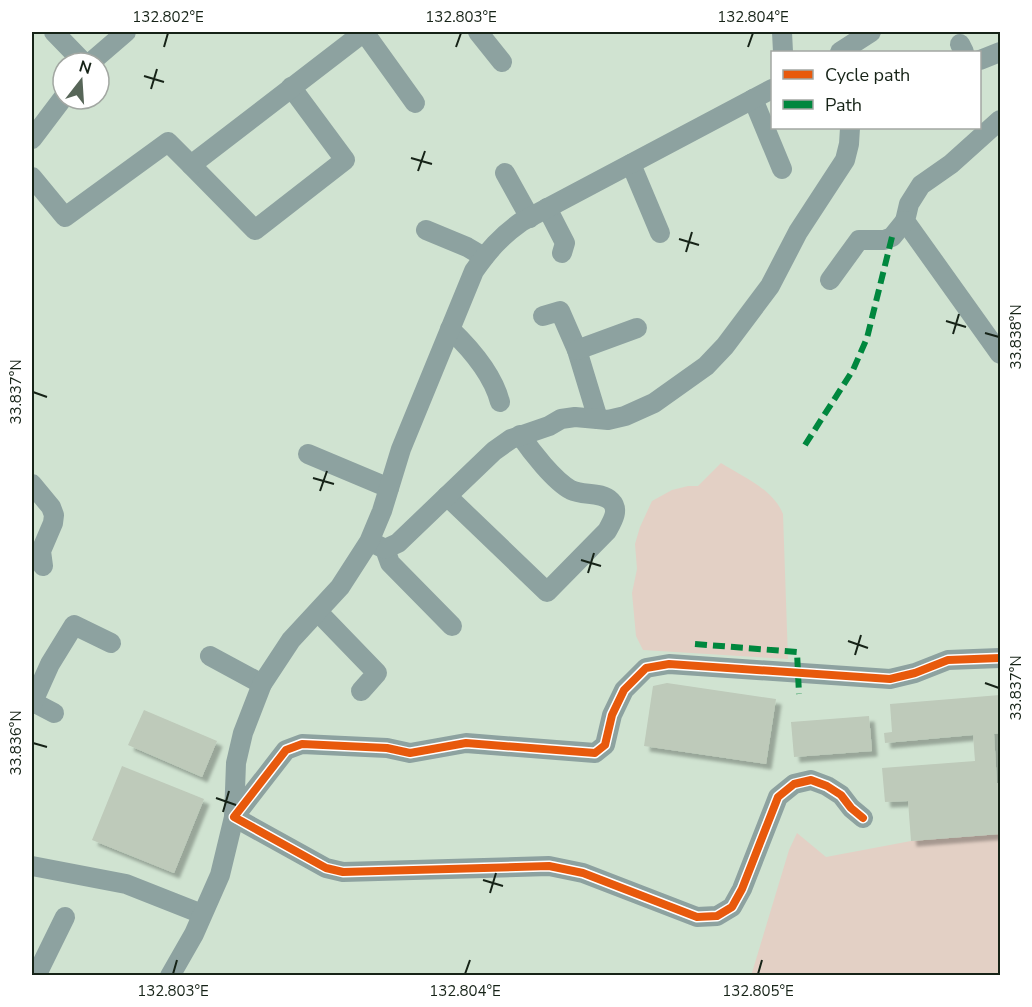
<svg xmlns="http://www.w3.org/2000/svg" width="1032" height="1007" viewBox="0 0 1032 1007" font-family="'Nunito Sans',sans-serif">
  <style>
    .green { fill: #e3d0c5 }
    .building { fill: #becaba; filter: url(#shadow) }
    .lines { fill: none; stroke-linecap: round; stroke-linejoin: round }
    .street { stroke: #8da2a0; stroke-width: 20 }
    .quiet { stroke: #00873e; stroke-width: 6; stroke-dasharray: 12 6; stroke-linecap: butt }
    .cycleway-casing { stroke: #fff; stroke-width: 11 }
    .cycleway { stroke: #e8590c; stroke-width: 8 }
    .ticks { fill: none; stroke: #162317; stroke-width: 2 }
    .neatline { fill: none; stroke: #162317; stroke-width: 2 }
    .ticks-label { font-size: 15px; text-anchor: middle; fill: #162317 }
  </style>
  <defs>
    <filter id="shadow"><feDropShadow dx="5.5" dy="5.5" stdDeviation="1.5" flood-color="#0004"/></filter>
  </defs>
  <rect width="100%" height="100%" fill="#d0e3d1"/>
  <g class="green">
    <path d="M721 463C743 477 773 489 783 514L788 659 643 650 636 636 632 593 637 569 635 544 640 527 652 501 672 490 688 486H698Z"/>
    <path d="M797 833 826 857 911 841 1000 834V975L751 976 789 850Z"/>
  </g>
  <g class="building">
    <path d="M667 683 776 699 766 764 644 746 653 686Z"/>
    <path d="M1000 695V733L994 734 997 783H1000V834L911 841 908 801 885 802 882 768 975 761 973 735 885 743 884 733 892 732 890 704Z"/>
    <path d="M144 710 217 741 202 777 128 745Z"/>
    <path d="M869 716 872 751 794 757 791 722Z"/>
    <path d="M122 766 204 799 174 873 92 840Z"/>
  </g>
  <g class="lines">
    <g class="street">
      <path d="M54 32 84 63"/>
      <path d="M364 32 415 103"/>
      <path d="M478 32 502 62"/>
      <path d="M782 32 783 52"/>
      <path d="M960 44 964 52"/>
      <path d="M840 52 871 32"/>
      <path d="M980 60 1000 52"/>
      <path d="M90 63 126 32"/>
      <path d="M753 99 782 169"/>
      <path d="M1000 120 951 164 921 185 909 204 905 221 1000 354"/>
      <path d="M32 139 63 98"/>
      <path d="M631 164 660 233"/>
      <path d="M191 165 255 230 345 160 291 87"/>
      <path d="M505 173 530 218"/>
      <path d="M32 177 65 217 168 142 191 165 364 32"/>
      <path d="M547 208 565 243 562 253"/>
      <path d="M426 230 467 247 484 257"/>
      <path d="M830 280 859 240H884L892 237 905 221"/>
      <path d="M543 316 560 311 577 350 598 419"/>
      <path d="M450 329C471 349 493 375 500 402"/>
      <path d="M577 350 637 328"/>
      <path d="M308 454 389 488"/>
      <path d="M32 484 51 507 54 515 53 523 41 551 43 566"/>
      <path d="M447 496 547 592 607 531C612 522 620 510 611 501 601 491 583 496 571 490 554 481 531 451 520 435"/>
      <path d="M375 544 385 549 390 563 452 626"/>
      <path d="M385 549 398 543 494 451 511 439 549 426 561 419 575 417 608 420 625 416 654 403 706 366 725 346 770 286 798 232 845 160 849 144 850 128"/>
      <path d="M318 612 377 673 361 691"/>
      <path d="M210 656 262 684"/>
      <path d="M33 702 54 713"/>
      <path d="M32 704 50 664 74 625 111 643"/>
      <path d="M863 818 851 808 841 795 827 786 811 780 794 784 778 797 742 889 732 907 717 916 697 917 583 873 549 866 343 872 326 868 234 817 286 750 302 744 387 748 410 753 466 743 595 753 605 745 612 715 624 690 646 668 669 664 890 679 915 673 948 660 1000 658"/>
      <path d="M32 866 126 884 202 914"/>
      <path d="M36 976 65 917"/>
      <path d="M170 976 194 934 220 875 234 817 236 763 243 733 262 684 291 640 340 587 369 542 382 511 401 449 474 271C488 251 501 236 521 222L772 89"/>
    </g>
    <g class="quiet">
      <path d="M805 445 853 370 867 338 892 237"/>
      <path d="M695 644 797 652 799 694"/>
    </g>
    <defs>
      <path id="cycleway" d="M863 818 851 808 841 795 827 786 811 780 794 784 778 797 742 889 732 907 717 916 697 917 583 873 549 866 343 872 326 868 234 817 286 750 302 744 387 748 410 753 466 743 595 753 605 745 612 715 624 690 646 668 669 664 890 679 915 673 948 660 1000 658"/>
    </defs>
    <use href="#cycleway" class="cycleway-casing"/>
    <use href="#cycleway" class="cycleway"/>
  </g>
  <path class="ticks" d="M164 47 168 33M456 47 461 33M748 47 753 33M144 76 164 82M151 89 157 69M411 158 432 164M418 171 425 151M679 239 699 245M686 252 692 232M946 321 966 327M985 333 999 337M953 334 959 314M33 392 47 397M313 478 334 484M320 491 327 471M581 560 601 566M588 573 594 553M848 641 868 648M855 655 861 635M985 683 999 688M33 743 47 747M216 798 236 805M223 812 229 791M483 880 503 886M490 893 496 873M173 974 177 960M465 974 470 960M758 974 762 960"/>
  <rect width="1032" height="1007" fill="none" stroke="#ffffff" stroke-width="66"/>
  <rect x="771" y="51" width="210" height="78" fill="#ffffff" stroke="#a2a7a2" stroke-width="1.5"/>
  <rect x="783" y="70" width="30" height="9" fill="#e8590c" stroke="#a2a7a2" stroke-width="1.5"/>
  <text x="825" y="81" font-size="18" fill="#162317">Cycle path</text>
  <rect x="783" y="100" width="30" height="9" fill="#00873e" stroke="#a2a7a2" stroke-width="1.5"/>
  <text x="825" y="111" font-size="18" fill="#162317">Path</text>
  <g transform="translate(81 81) rotate(17)"><circle r="28" fill="#ffffff" stroke="#a2a7a2" stroke-width="1.5"/>
  <path d="M0-4.5L10 22L0 15L-10 22Z" fill="#576658"/>
  <text y="-9" font-size="16" font-weight="bold" text-anchor="middle" fill="#162317">N</text>
  </g>
  <rect x="33" y="33" width="966" height="941" class="neatline"/>
  <g class="ticks-label">
    <text x="168" y="22">132.802°E</text>
    <text x="461" y="22">132.803°E</text>
    <text x="753" y="22">132.804°E</text>
    <text transform="translate(1016 337) rotate(-90)" y="5">33.838°N</text>
    <text transform="translate(16 392) rotate(-90)" y="5">33.837°N</text>
    <text transform="translate(1016 688) rotate(-90)" y="5">33.837°N</text>
    <text transform="translate(16 743) rotate(-90)" y="5">33.836°N</text>
    <text x="173" y="996">132.803°E</text>
    <text x="465" y="996">132.804°E</text>
    <text x="758" y="996">132.805°E</text>
  </g>
</svg>
